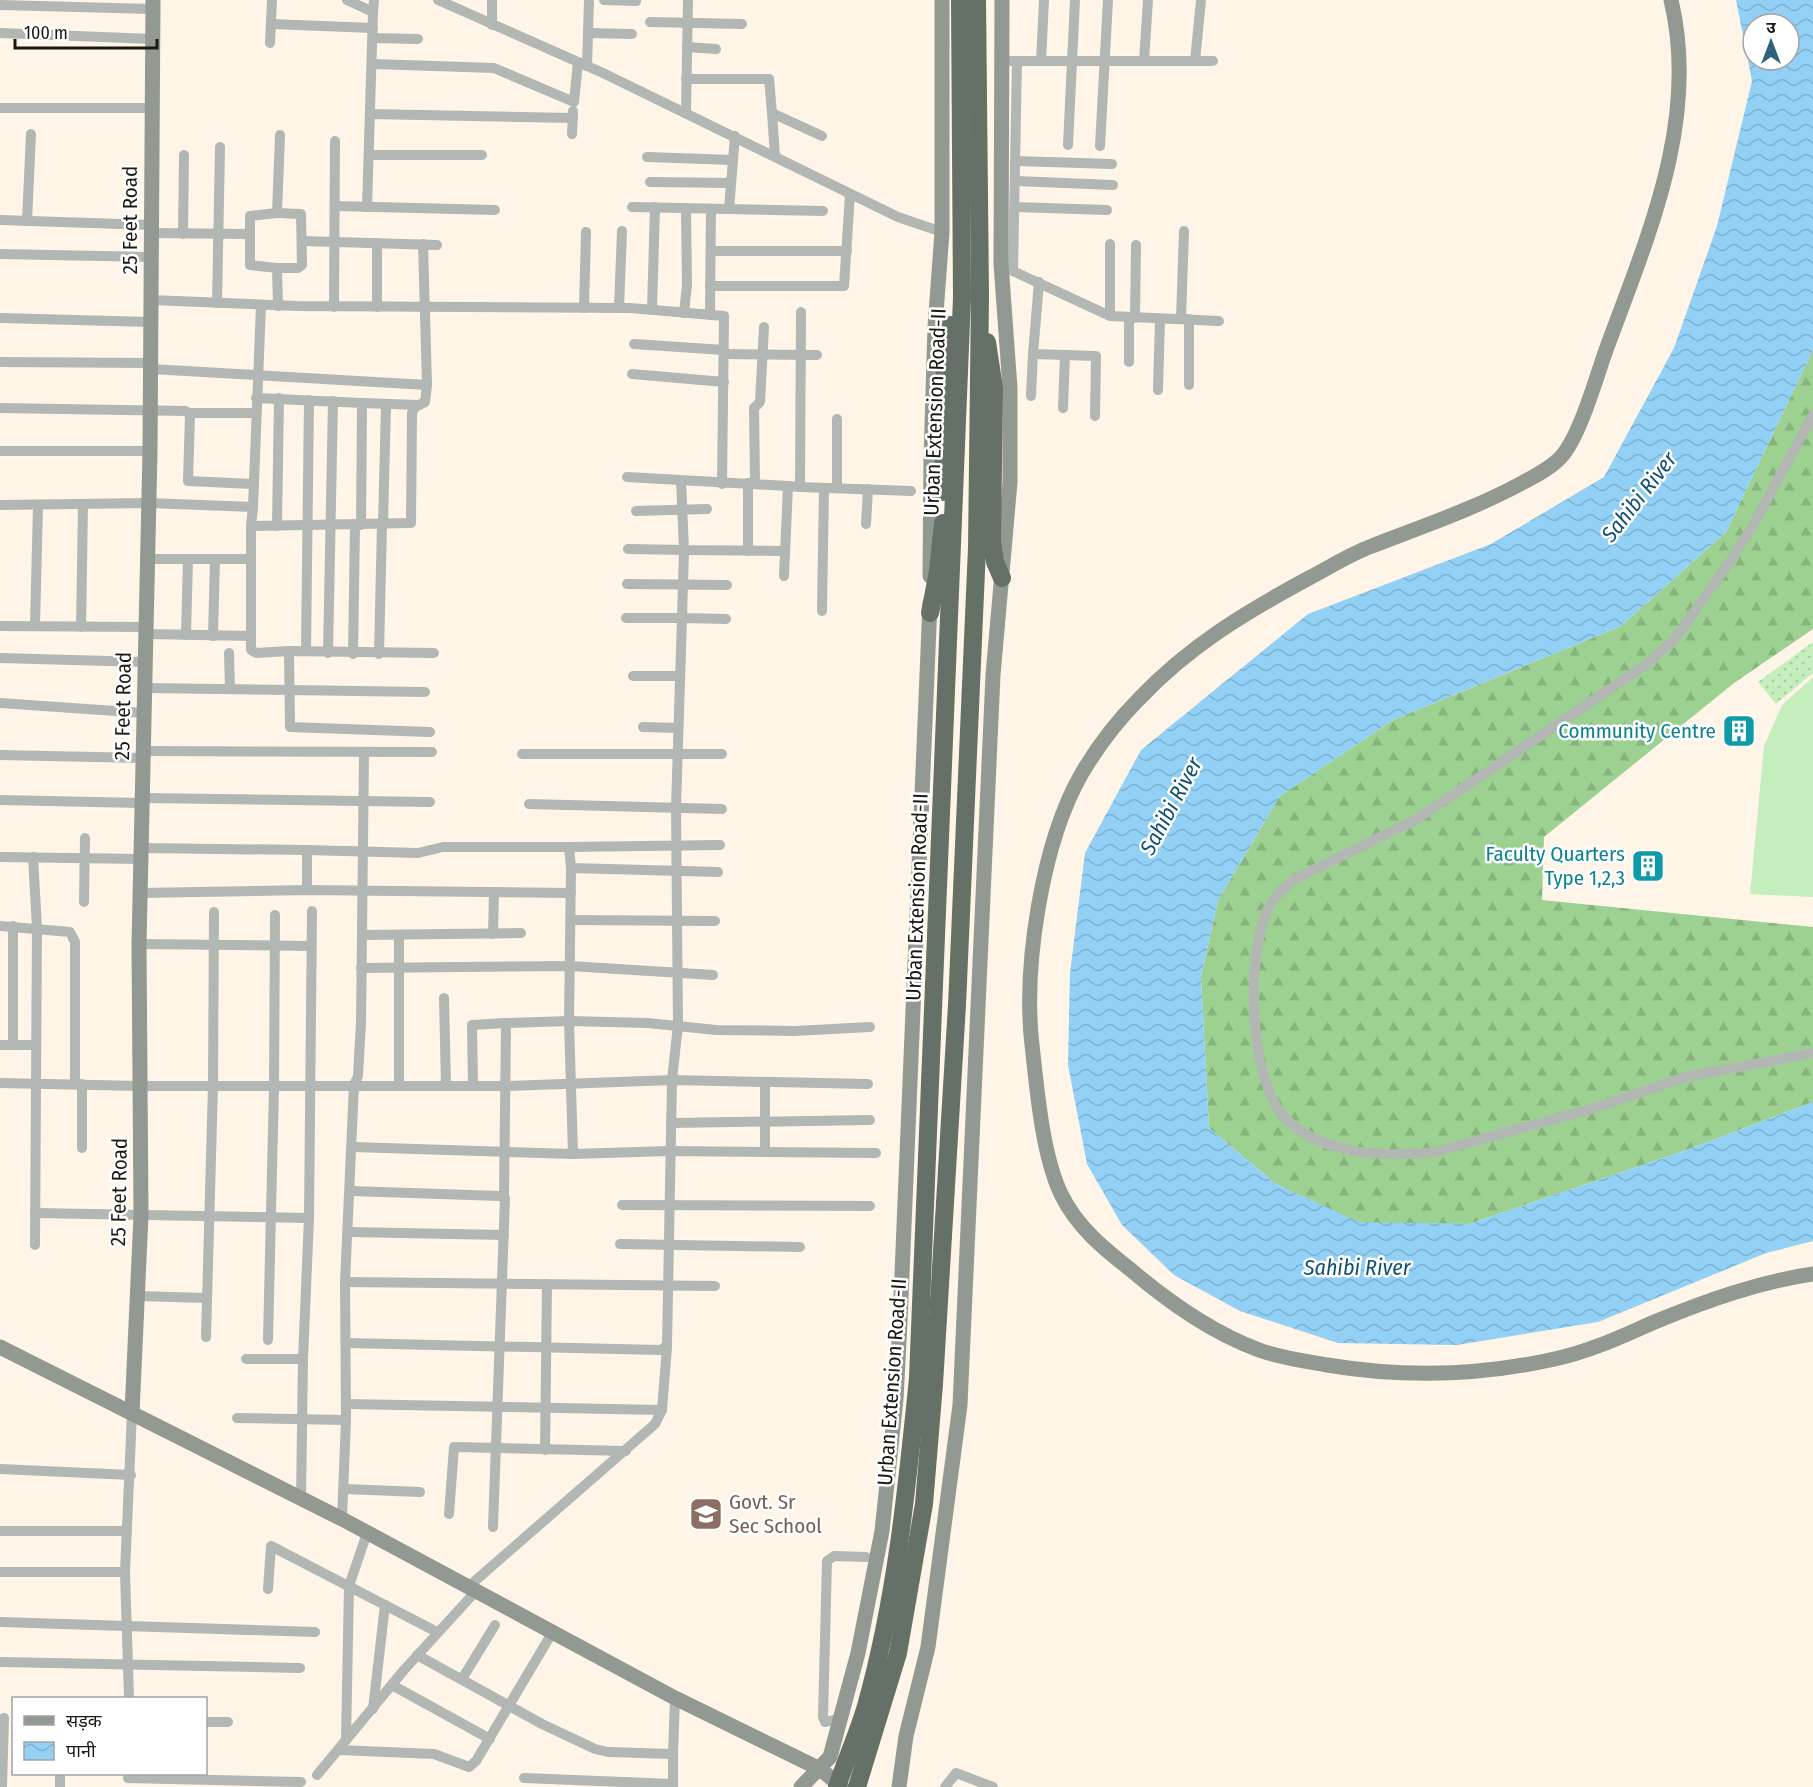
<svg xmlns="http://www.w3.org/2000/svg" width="1813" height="1787" viewBox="0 0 1813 1787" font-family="'Fira Sans Condensed','Noto Sans Devanagari',sans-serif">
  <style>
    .forest { fill: url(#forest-firs) }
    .park { fill: url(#park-dots) }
    .pitch { fill: #c4eebb }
    .water { fill: url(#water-waves); fill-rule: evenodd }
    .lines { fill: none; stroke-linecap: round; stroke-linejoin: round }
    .street { stroke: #b2b7b3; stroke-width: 10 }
    .secondary { stroke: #919992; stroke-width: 15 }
    .highway { stroke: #657066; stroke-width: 18 }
    .labels { text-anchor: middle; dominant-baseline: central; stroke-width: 5; stroke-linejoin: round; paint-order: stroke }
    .street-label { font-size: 21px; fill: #1b1813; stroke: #fff }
    .culture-label { font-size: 21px; fill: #0d838f; stroke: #fff; text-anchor: end }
    .education-label { font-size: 21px; fill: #785e54; stroke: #fff; text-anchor: start }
    .water-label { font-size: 22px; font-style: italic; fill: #115170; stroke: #fff }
  </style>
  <defs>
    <pattern id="forest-firs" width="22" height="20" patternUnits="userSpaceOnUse" patternTransform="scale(1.5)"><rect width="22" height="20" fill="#9dd191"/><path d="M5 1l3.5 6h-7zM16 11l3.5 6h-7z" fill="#87b37c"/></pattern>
    <pattern id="park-dots" width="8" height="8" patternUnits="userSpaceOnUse" patternTransform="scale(1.5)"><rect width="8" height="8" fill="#c4eebb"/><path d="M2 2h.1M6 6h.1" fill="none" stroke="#a8cba0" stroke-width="1.8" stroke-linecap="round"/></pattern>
    <pattern id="water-waves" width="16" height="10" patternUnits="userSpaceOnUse" patternTransform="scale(1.5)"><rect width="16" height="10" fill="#92d0f5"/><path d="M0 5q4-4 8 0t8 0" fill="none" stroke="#7db2d1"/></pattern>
  </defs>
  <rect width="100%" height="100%" fill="#fef5e8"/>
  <path class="forest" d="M1813 350V629L1734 683 1544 837 1542 900 1813 927V1102L1684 1151 1469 1224 1359 1223 1276 1184 1209 1128 1201 977 1218 900 1280 796 1393 720 1621 626 1726 532Z"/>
  <path class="park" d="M1813 642V673L1776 704 1758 682Z"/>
  <path class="pitch" d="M1813 677V897L1750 894 1764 746 1782 705Z"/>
  <path class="water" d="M1736 0H1813V350L1726 532 1621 626 1393 720 1280 796 1218 900 1201 977 1209 1128 1276 1184 1359 1222 1469 1224 1684 1151 1813 1102V1241L1766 1253 1598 1322 1457 1345 1338 1343 1240 1311 1174 1275 1122 1225 1087 1164 1068 1065 1070 973 1085 853 1141 750 1308 614 1491 544 1604 477 1674 348 1717 226 1752 81ZM1753 24H1789V60H1753Z"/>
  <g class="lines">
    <g class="street">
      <path d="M347 0 373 12 374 0"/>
      <path d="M438 0 603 73 898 217 942 232"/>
      <path d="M604 0 636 1"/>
      <path d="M0 5 153 9"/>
      <path d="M650 22 742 24"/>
      <path d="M271 24 373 28"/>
      <path d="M492 25V0"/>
      <path d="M0 33 152 39"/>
      <path d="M588 33 632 34"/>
      <path d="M373 38 418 39"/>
      <path d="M270 43 272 0"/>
      <path d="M687 47 716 49"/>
      <path d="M1011 61H1213"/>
      <path d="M1041 61 1044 0"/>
      <path d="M1144 61 1148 0"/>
      <path d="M1195 61 1201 0"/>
      <path d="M373 64 494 68 574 102 578 62"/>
      <path d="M587 66 589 0"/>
      <path d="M686 79H769L772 113 822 136"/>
      <path d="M0 108H152"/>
      <path d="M686 112 688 0"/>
      <path d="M772 113 775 156"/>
      <path d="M370 114 573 118"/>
      <path d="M572 134 573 111"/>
      <path d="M1068 145 1075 0"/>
      <path d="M1100 146 1108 0"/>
      <path d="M369 155H482"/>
      <path d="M647 157 733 160"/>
      <path d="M1015 161 1112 164"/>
      <path d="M1015 181 1113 185"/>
      <path d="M650 182 731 183"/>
      <path d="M335 206 495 210"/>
      <path d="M367 207 373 12"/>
      <path d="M632 207 823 211"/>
      <path d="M1015 207 1107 210"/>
      <path d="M729 209 735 136"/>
      <path d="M0 220 151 225"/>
      <path d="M27 221 31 134"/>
      <path d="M151 233 250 234"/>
      <path d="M183 234 184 155"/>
      <path d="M302 241 437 245"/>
      <path d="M423 244 427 385"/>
      <path d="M711 251H847"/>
      <path d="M0 254 151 257"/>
      <path d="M1001 264 1013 271 1017 61"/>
      <path d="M277 268H298L302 265 301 214 277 213"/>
      <path d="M1013 271 1110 316 1219 321"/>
      <path d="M1039 282 1033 354 1096 356 1095 416"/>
      <path d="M710 286H844L850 194"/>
      <path d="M151 300 297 306 630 308 724 316 722 484"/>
      <path d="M217 303 220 147"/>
      <path d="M278 306 277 268 250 265V216L277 213 280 135"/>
      <path d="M334 307 335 141"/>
      <path d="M377 307V243"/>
      <path d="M584 308 586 232"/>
      <path d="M619 308 622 231"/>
      <path d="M652 310 655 207"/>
      <path d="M684 313 687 285 686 208"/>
      <path d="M710 315 711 209"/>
      <path d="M1110 316V244"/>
      <path d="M0 318 151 322"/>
      <path d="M1129 318V362"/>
      <path d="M1135 318 1136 245"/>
      <path d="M1181 319 1184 231"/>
      <path d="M1189 319V385"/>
      <path d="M634 344 724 350"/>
      <path d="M724 354 817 355"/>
      <path d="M0 362 151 363"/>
      <path d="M632 374 724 382"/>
      <path d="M1158 390 1160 319"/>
      <path d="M1031 396 1033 354"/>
      <path d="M256 398 362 403 361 525"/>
      <path d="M362 403 419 405"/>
      <path d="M0 408 186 411 190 415 188 481 253 484"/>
      <path d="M1063 408 1065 355"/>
      <path d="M189 413H256"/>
      <path d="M1813 415 1752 527 1729 563 1674 640 1644 666 1417 819 1295 879C1285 887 1276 895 1270 905 1244 951 1248 1089 1290 1123 1330 1156 1386 1157 1435 1152L1595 1108 1685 1077 1813 1053"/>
      <path d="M0 451H150"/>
      <path d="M627 477 788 486 784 576"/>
      <path d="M681 481 684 550 784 551"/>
      <path d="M748 483V551"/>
      <path d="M755 483 754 408 760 402 764 327"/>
      <path d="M788 486 800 487 801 312"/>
      <path d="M800 487 911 491"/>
      <path d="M837 488V419"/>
      <path d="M0 505 149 503 253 507 251 526 411 523 412 413 415 407 425 402 427 385 151 369"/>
      <path d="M253 507 261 305"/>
      <path d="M636 511 707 509"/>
      <path d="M383 524 386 404"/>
      <path d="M866 524 868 489"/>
      <path d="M277 526 279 398"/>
      <path d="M628 549 684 550 682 618 726 619"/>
      <path d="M148 559H251V526"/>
      <path d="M251 559V650L256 653 289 651"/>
      <path d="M627 584 727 585"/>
      <path d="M822 611 824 488"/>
      <path d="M0 626 146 627"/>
      <path d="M35 626 38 506"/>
      <path d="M81 627 83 505"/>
      <path d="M146 634 251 636"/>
      <path d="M186 635 188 559"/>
      <path d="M213 636 215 559"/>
      <path d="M306 651 309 400"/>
      <path d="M229 653 230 689"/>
      <path d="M328 653 333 401"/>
      <path d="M353 654 355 525"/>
      <path d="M379 654 382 524"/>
      <path d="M0 658 145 662"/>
      <path d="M633 676H680"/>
      <path d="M145 688 425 692"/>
      <path d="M0 703 144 713"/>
      <path d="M643 727 678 728"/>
      <path d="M430 732 290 727 289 651 434 653"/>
      <path d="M143 751 432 752"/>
      <path d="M522 754H722"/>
      <path d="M0 755 143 758"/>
      <path d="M142 798 430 802"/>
      <path d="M0 800 142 803"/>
      <path d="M529 804 722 809"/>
      <path d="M569 847 720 845"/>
      <path d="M141 848 307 850V890"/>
      <path d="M307 850 418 853 443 847H569L571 868 569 1021 573 1154"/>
      <path d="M0 857 141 859"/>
      <path d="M33 857 37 928 35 1245"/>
      <path d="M571 868 718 872"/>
      <path d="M140 893 307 890 571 893"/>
      <path d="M84 902 85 838"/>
      <path d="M571 920 715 921"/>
      <path d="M0 926 70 932 75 942V1084"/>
      <path d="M493 934 494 892"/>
      <path d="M362 935 521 933"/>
      <path d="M139 944 311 946"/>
      <path d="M361 968 570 966 713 975"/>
      <path d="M444 998 446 1085"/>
      <path d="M0 1045H35"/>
      <path d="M13 1045V926"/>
      <path d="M0 1083 140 1086H508L672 1080 868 1084"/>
      <path d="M82 1084V1148"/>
      <path d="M399 1085V935"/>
      <path d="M473 1086 472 1025 506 1023"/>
      <path d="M671 1123 870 1120"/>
      <path d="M353 1147 573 1154 670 1151 876 1153"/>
      <path d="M765 1151V1082"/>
      <path d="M351 1191 500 1196 505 1198 493 1527"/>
      <path d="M504 1197 506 1023 569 1021 648 1023 716 1030 795 1031 870 1027"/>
      <path d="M622 1205 870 1206"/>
      <path d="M35 1213 309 1218"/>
      <path d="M349 1232 504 1235"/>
      <path d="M620 1244 800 1247"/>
      <path d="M345 1282 715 1286"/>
      <path d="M137 1296 207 1298"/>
      <path d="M206 1337 213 1085 214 912"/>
      <path d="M268 1340 274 1086 275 915"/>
      <path d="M347 1343 661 1350 667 1345 672 1080 678 1025 676 808 682 618H626"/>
      <path d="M246 1359H303L301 1499"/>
      <path d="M303 1359 309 1218 312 911"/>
      <path d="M346 1404 662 1410"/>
      <path d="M237 1418 346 1420"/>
      <path d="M545 1450 547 1284"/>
      <path d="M0 1469 131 1475"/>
      <path d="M345 1489 420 1492"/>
      <path d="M449 1514 454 1447 626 1451"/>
      <path d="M342 1519 346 1420 345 1282 354 1085 358 1076 361 1022 364 752"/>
      <path d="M0 1531H127"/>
      <path d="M0 1572H125"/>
      <path d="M468 1587 655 1424 662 1410 667 1347"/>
      <path d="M268 1589 271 1546 437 1632"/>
      <path d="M0 1622 315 1632"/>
      <path d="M417 1655 542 1724 595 1749 608 1752 673 1754 675 1698"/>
      <path d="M0 1662 300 1668"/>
      <path d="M462 1679 495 1625"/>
      <path d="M392 1685 490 1739"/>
      <path d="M129 1698 125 1572 132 1413"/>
      <path d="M373 1709 385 1605"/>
      <path d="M839 1719 825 1722 823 1717 827 1561 834 1556 866 1557"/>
      <path d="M206 1722H228"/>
      <path d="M346 1740 349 1586 367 1533"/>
      <path d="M339 1750 434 1754 469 1767 476 1761 552 1633"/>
      <path d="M317 1775 404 1670 476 1591"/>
      <path d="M128 1778 301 1782"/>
      <path d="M524 1778 673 1784"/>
      <path d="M2 1787 4 1718"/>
      <path d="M60 1787V1774"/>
      <path d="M673 1787V1754"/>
      <path d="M945 1787 956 1773 993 1787"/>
    </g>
    <g class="secondary">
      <path d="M1671 0C1700 121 1647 238 1606 350 1596 378 1580 436 1561 457 1551 468 1535 476 1522 483 1474 509 1423 526 1372 546 1350 554 1330 567 1309 578 1246 612 1189 646 1139 699 1117 721 1098 746 1082 773 1042 842 1023 966 1032 1045 1037 1089 1042 1154 1061 1194 1077 1227 1103 1248 1131 1270 1170 1303 1211 1332 1259 1350 1281 1358 1305 1361 1327 1365 1406 1378 1482 1376 1559 1358 1594 1350 1624 1335 1657 1321 1708 1300 1759 1282 1813 1274"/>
      <path d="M930 576 931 458 935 327 942 232V0"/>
      <path d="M0 1347 342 1519 675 1698 820 1769 842 1787"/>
      <path d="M132 1413 141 1215 139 944 150 451 153 0"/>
      <path d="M801 1787 830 1757 858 1653 882 1531 896 1399 900 1322 930 603"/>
      <path d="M899 1787 906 1736 928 1647 960 1405 993 675 1010 482V388L1001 264 1002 0"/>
    </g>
    <g class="highway">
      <path d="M987 342 994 388 992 541 995 562 1002 578"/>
      <path d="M943 492 945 363 951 325"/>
      <path d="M930 613 938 571 943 523"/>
      <path d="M837 1787C846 1760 858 1733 866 1706 896 1599 907 1488 918 1378L962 298 960 0"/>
      <path d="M857 1787 898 1653 924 1504 934 1384 957 1005 977 548 980 295 977 0"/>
    </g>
  </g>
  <defs>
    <symbol id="building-square" viewBox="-11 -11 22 22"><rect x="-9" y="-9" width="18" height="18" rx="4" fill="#0f9aa8" stroke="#fff"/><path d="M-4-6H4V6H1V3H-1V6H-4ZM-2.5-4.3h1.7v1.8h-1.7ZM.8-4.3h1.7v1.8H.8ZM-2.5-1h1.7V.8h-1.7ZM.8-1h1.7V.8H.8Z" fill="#fff"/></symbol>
    <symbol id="school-square" viewBox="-11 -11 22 22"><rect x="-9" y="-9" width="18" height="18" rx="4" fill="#8d6e63" stroke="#fff"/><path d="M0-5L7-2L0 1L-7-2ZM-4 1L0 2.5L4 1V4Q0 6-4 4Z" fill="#fff"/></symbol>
  </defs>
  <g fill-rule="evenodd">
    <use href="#building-square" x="1720" y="712" width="38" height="38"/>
    <use href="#building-square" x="1629" y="847" width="38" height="38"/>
    <use href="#school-square" x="687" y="1495" width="38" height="38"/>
  </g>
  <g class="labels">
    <g class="street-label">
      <text transform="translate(130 220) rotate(-90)">25 Feet Road</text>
      <text transform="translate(935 412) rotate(-88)">Urban Extension Road-II</text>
      <text transform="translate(123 706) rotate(-89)">25 Feet Road</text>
      <text transform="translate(917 897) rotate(-88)">Urban Extension Road-II</text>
      <text transform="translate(119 1192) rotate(-89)">25 Feet Road</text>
      <text transform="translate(892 1382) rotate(-86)">Urban Extension Road-II</text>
    </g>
    <g class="culture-label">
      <text x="1716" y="731">Community Centre</text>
      <text x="1625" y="854">Faculty Quarters<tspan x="1625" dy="24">Type 1,2,3</tspan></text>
    </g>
    <g class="education-label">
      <text x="729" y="1502">Govt. Sr<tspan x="729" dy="24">Sec School</tspan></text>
    </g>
    <g class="water-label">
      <text transform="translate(1639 497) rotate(-52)">Sahibi River</text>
      <text transform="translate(1171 806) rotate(-62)">Sahibi River</text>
      <text x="1357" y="1267">Sahibi River</text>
    </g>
  </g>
  <rect x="12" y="1697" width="195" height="78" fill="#ffffff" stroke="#a4a3a1" stroke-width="1.5"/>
  <rect x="24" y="1716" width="30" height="9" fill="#919992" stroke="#a4a3a1" stroke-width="1.5"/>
  <text x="66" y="1727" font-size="18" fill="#1b1813">सड़क</text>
  <rect x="24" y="1742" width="30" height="18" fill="url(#water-waves)" stroke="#a4a3a1" stroke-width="1.5"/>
  <text x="66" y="1757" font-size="18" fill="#1b1813">पानी</text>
  <g transform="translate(1771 42)"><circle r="28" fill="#ffffff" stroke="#a4a3a1" stroke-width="1.5"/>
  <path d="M0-4.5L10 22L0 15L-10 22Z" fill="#2f627f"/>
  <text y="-9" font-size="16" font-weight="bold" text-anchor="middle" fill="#1b1813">उ</text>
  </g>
  <path d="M15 39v9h142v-9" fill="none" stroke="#1b1813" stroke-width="3"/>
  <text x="24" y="39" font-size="18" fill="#1b1813" stroke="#ffffff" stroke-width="4.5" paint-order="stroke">100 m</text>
</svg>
